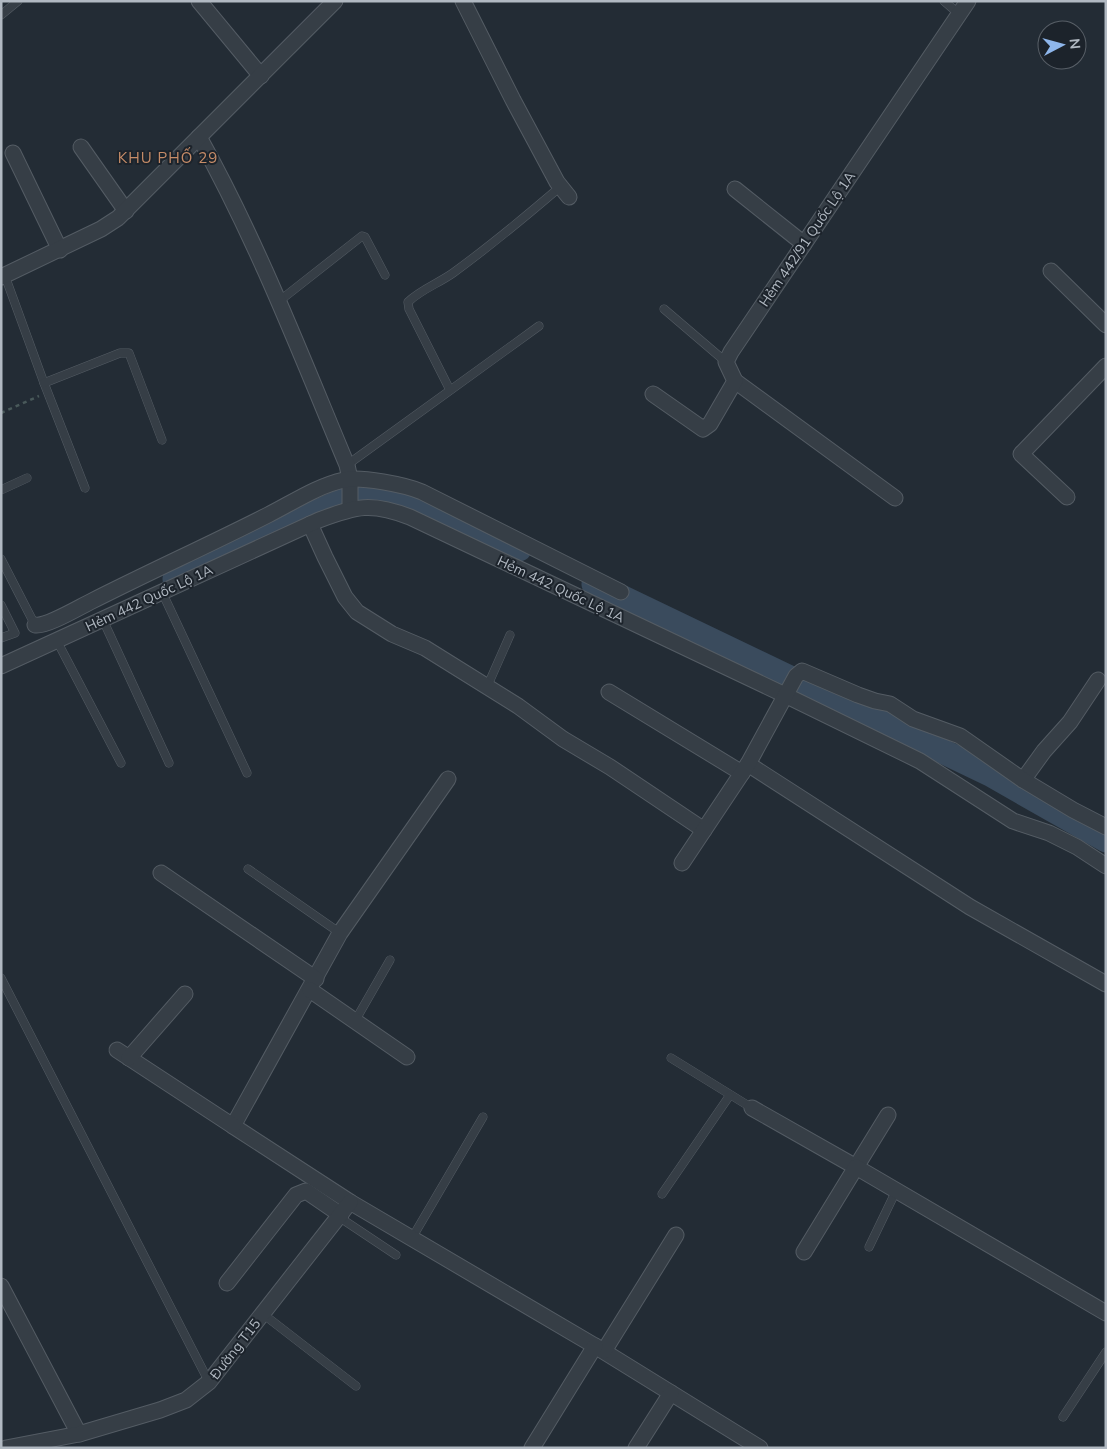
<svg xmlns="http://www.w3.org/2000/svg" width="1107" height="1449" viewBox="0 0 1107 1449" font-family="Mulish,sans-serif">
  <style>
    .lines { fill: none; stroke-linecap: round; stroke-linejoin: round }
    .river { stroke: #3a4b5d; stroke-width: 25 }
    .lane-casing { stroke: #545c64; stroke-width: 9 }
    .street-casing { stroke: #545c64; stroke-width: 17 }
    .path { stroke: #49595a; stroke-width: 2.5; stroke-dasharray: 4 4; stroke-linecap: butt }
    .lane { stroke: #363e46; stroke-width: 8 }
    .street { stroke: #363e46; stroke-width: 15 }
    .labels { text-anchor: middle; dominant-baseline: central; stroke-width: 4; stroke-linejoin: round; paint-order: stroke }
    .street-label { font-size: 14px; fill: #b1b9c2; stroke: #1c232b }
    .neighbourhood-label { font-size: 15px; letter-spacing: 1px; fill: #c68c68; stroke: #1c232b }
  </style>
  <rect width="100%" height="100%" fill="#232c35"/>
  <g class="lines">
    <g class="river">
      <path d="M175 579 264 535 347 499 375 490 397 494 432 507 519 549"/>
      <path d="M594 584 990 774 1106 840"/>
    </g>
    <defs>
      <g id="lane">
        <path d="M944 1 959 14"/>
        <path d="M1 15 18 1"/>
        <path d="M5 276 44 383 85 488"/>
        <path d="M278 302 362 236 365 237 385 275"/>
        <path d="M664 309 726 362"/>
        <path d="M44 383 120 353H129L162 440"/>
        <path d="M450 390 409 309 408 302C420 290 439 283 453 273 490 246 525 217 560 187"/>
        <path d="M347 465 539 326"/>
        <path d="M1 490 27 478"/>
        <path d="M1 559 35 625"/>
        <path d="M162 592 247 773"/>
        <path d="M1 605 15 633 1 638"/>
        <path d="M103 620 169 763"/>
        <path d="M57 641 121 763"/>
        <path d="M487 687 510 635"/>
        <path d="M248 869 340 933"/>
        <path d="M1 978 209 1382"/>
        <path d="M355 1021 390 960"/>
        <path d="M671 1058 752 1108"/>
        <path d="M662 1194 730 1095"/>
        <path d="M339 1217 396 1255"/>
        <path d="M412 1238 483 1117"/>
        <path d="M869 1247 896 1191"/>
        <path d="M263 1314 356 1386"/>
        <path d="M1063 1417 1106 1352"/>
      </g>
      <g id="street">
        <path d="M199 1 261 76"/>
        <path d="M463 1 513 100 557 182 569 197"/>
        <path d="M199 137C257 241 301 355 347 465L350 479V508"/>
        <path d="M81 147 126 211"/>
        <path d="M13 153 60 250"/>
        <path d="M735 189 804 244"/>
        <path d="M1051 271 1106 325"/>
        <path d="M1 277 101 229 118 218 335 1"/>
        <path d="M735 381 895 498"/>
        <path d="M653 394 703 429 710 424 735 381 726 362 731 352 968 1"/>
        <path d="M1067 497 1021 454 1106 366"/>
        <path d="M310 524 325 557 345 597 357 612 392 634 425 648 518 706 563 739 610 767 704 830"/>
        <path d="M35 625C46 627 78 608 90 602 149 572 209 545 268 515 292 503 317 486 344 480 360 476 406 485 422 492L621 592"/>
        <path d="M1 666 319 520C357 506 371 502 410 517L785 695 920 761 1013 821 1049 833 1077 847 1106 866"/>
        <path d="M609 692 742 773"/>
        <path d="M748 764 970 907 1106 984"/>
        <path d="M448 779 340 933 233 1126 350 1202 595 1346 760 1448"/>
        <path d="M1023 780 1044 751 1070 722 1098 680"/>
        <path d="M682 863 748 764 796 676 802 671 858 695 875 701 890 704 913 719 960 736 1023 780 1073 810 1106 827"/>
        <path d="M161 873 316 979"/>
        <path d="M310 990 407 1057"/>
        <path d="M117 1050 233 1126"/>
        <path d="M129 1058 185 994"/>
        <path d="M752 1108 856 1167 888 1115"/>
        <path d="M804 1252 856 1167 1106 1313"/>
        <path d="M227 1283 296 1195 306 1191 341 1215"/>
        <path d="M1 1286 79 1434"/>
        <path d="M604 1351 676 1235"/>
        <path d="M6 1448 79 1434 160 1410 186 1400 209 1382 350 1202"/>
        <path d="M532 1448 595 1346"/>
        <path d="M636 1448 671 1393"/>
      </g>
    </defs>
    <use href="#lane" class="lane-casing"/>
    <use href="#street" class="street-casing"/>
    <path class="path" d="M1 413 39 396"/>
    <use href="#lane" class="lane"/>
    <use href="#street" class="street"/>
  </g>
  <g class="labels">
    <g class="street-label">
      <text transform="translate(807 239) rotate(-56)">Hẻm 442/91 Quốc Lộ 1A</text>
      <text transform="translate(561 589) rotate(25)">Hẻm 442 Quốc Lộ 1A</text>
      <text transform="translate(149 598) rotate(-25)">Hẻm 442 Quốc Lộ 1A</text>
      <text transform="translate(235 1349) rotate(-52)">Đường T15</text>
    </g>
    <g class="neighbourhood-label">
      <text x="168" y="157">KHU PHỐ 29</text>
    </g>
  </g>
  <rect width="1107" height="1449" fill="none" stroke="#b1b9c2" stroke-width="5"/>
  <g transform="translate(1062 45) rotate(84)"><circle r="24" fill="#1c232b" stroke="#585f67"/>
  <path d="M0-4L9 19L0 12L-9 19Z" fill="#8eb6eb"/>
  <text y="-8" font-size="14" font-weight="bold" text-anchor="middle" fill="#b1b9c2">N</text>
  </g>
</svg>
